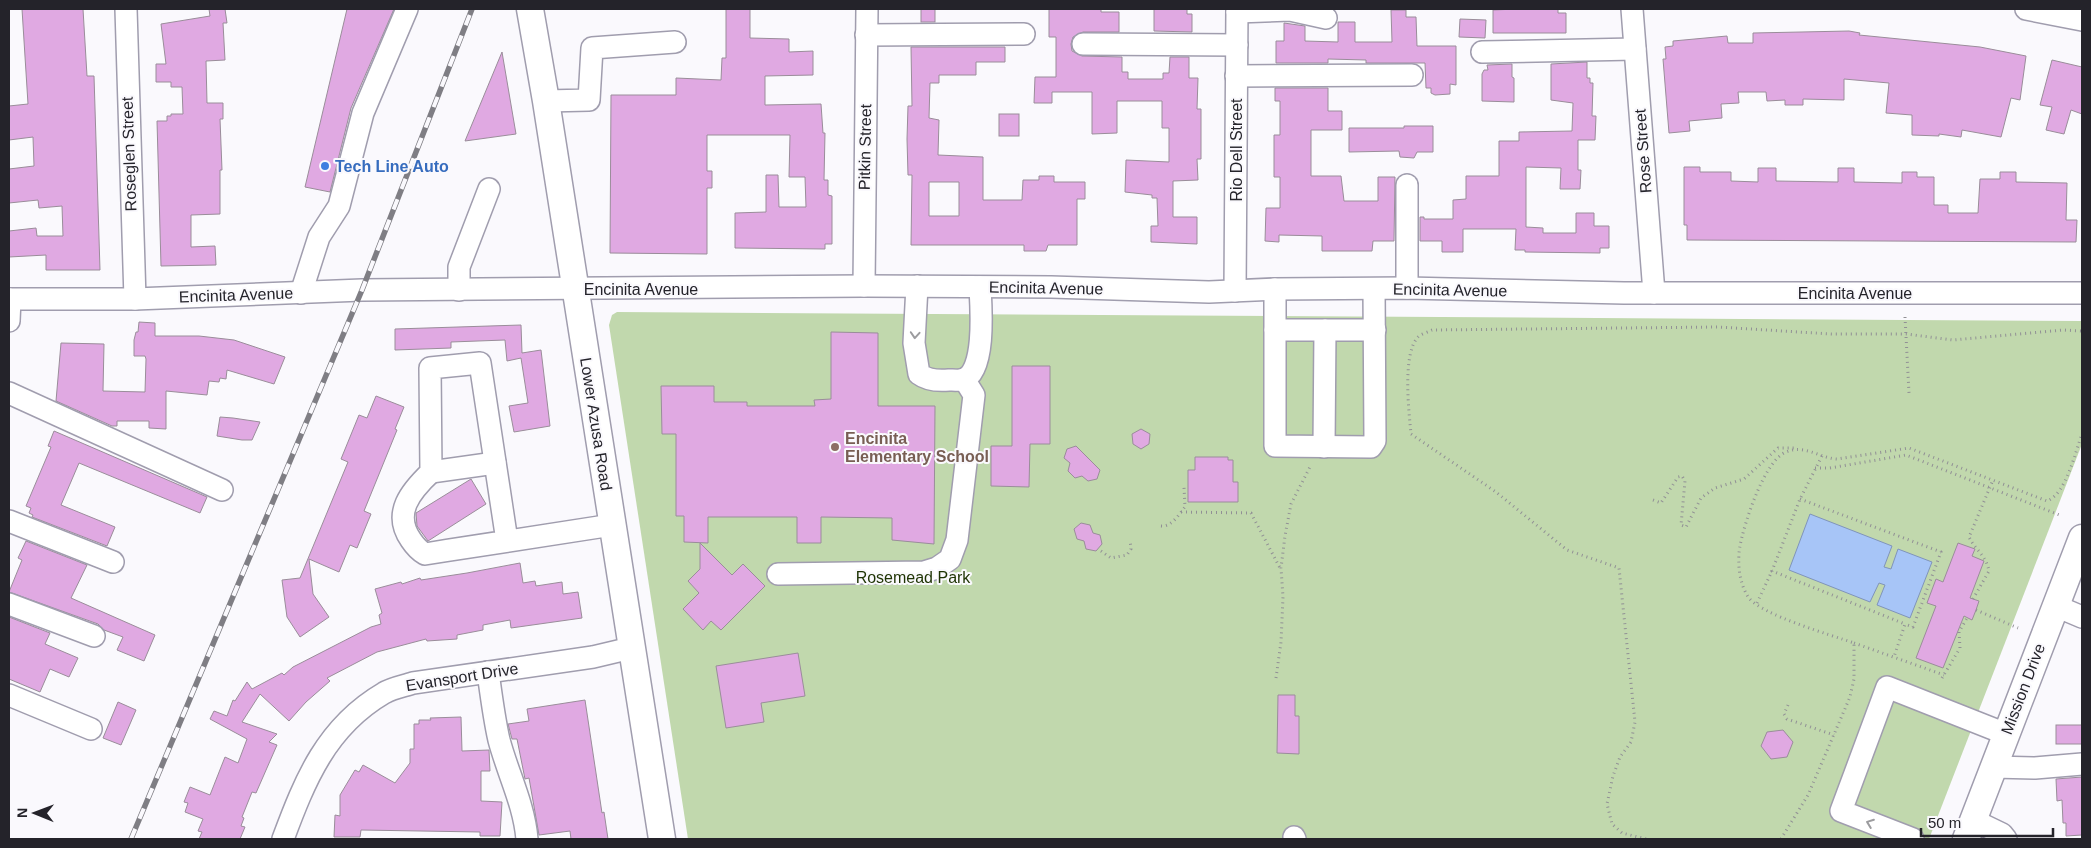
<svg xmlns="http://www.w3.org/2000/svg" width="2091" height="848" viewBox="0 0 2091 848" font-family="Helvetica,sans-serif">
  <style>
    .green { fill: #c1d8ad }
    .water { fill: #a7c5f7; stroke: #8094ba }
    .building { fill: #e0a9e2; stroke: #9a8d9a; fill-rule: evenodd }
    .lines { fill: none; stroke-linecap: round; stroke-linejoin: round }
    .minor-casing { stroke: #a09dae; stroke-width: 24 }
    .major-casing { stroke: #a09dae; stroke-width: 29 }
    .path { stroke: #919095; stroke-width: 3; stroke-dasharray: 1 4; stroke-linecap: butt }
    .minor { stroke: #fff; stroke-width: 21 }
    .major { stroke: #fff; stroke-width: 26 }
    .rail-casing { stroke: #7f7e84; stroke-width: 5.5 }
    .rail { stroke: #faf9fd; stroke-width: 4; stroke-dasharray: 11; stroke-linecap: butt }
    .oneway { stroke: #9c9c9f }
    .shop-dot { fill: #3f7fe0; stroke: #faf9fd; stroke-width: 2 }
    .education-dot { fill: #8d6e63; stroke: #faf9fd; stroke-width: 2 }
    .labels { text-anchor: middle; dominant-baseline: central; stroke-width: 4; stroke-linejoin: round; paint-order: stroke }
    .street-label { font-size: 16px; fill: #24232a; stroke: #faf9fd }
    .shop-label { font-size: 16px; font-weight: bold; fill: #366cbe; stroke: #faf9fd; text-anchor: start }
    .education-label { font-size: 16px; font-weight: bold; fill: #785e54; stroke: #faf9fd; text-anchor: start }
    .park-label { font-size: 16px; fill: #1e3303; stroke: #faf9fd }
  </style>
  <rect width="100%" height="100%" fill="#faf9fd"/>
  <path class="green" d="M617 312 2082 321V444L1929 839H688L609 325 612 315Z"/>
  <path class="water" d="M1810 514 1892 546 1884 567 1891 569 1898 549 1932 562 1910 618 1877 605 1885 585 1879 583 1870 602 1789 570Z"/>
  <g class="building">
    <path d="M22 9H83L87 76H94L100 270H46V255L9 257V231L36 228 37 236H63L62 206 39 208 38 200 9 203V169L34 166 33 137 9 140V106L28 104Z"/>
    <path d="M209 9H225L227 23H223L225 60 206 61 207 103H223V119H220L222 170H220V214L191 215V247L215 246 216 265 161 266 157 121H167V116H171V114H183L182 87H171V82H156V64H166L161 24 210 16Z"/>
    <path d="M347 9H394L351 108 330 192 305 187Z"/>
    <path d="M726 9H750V38L789 39V52L813 51V75L765 76V105L821 104 823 133H825L824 180H828V195L832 196V244H825V249L735 248V213L766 212V175H778L779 207H806L805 177H789L790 135H707V171H712V188H707V254L610 253 611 95H676V78L721 80 722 58H726Z"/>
    <rect x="921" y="9" width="14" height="13"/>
    <path d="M1049 9H1101V12H1119V32H1083L1073 37 1071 44 1072 51 1082 56 1122 57V72H1128V79H1163V73H1169L1170 57H1189V78H1198L1197 109H1201V159H1197L1198 180 1173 181V217H1197V244L1151 242V226H1158L1157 198H1152V195L1125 192 1126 160 1169 162V128H1162V101H1117V133L1092 134V92H1052V103H1034L1035 77H1056V37H1049Z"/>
    <path d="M1154 9H1187V14H1192V32L1154 31Z"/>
    <path d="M1517 9H1558V13H1566V33H1493V10Z"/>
    <path d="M1391 10H1406V17H1416L1417 46H1456V85L1450 84V94L1435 95 1431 93V88H1426L1425 63H1366V60L1328 59V63H1276V41H1284V23L1305 26V41L1338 42V22H1355V42H1392Z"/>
    <path d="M1460 19 1486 20 1485 38 1459 37Z"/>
    <path d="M1849 31 1860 33 1859 35 1980 47 2026 56 2020 100 2011 98 2001 137 1962 130 1961 137 1939 134V136L1912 135V115L1886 113 1889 83 1844 79V100L1803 99V105H1785V100L1767 101 1766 92H1738L1739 103 1721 104 1722 118 1689 121 1690 131 1669 133 1663 59H1666L1665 47 1673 46V41L1727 36 1728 43H1753V33Z"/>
    <path d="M911 47H1005V62H976V75H939V83H930L929 118 939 120 938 155 983 157V200H1022L1023 180H1039V176H1054V182H1085V199H1077V245H1048L1046 251H1024V245H911L912 175H908L907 139 908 106H912ZM929 182H959V216H929Z"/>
    <path d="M502 52 516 134 465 141Z"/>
    <path d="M2052 60 2082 67V114L2071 110 2064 134 2046 130 2052 107 2040 105Z"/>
    <path d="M1587 62V78H1590V83H1593L1592 116H1596L1595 140H1578V170H1581L1580 189H1560L1561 168 1526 167V227L1543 228V233H1576V213H1594V226H1609V248H1600V253L1525 252V250H1515L1516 229H1463V252H1442V241H1420V217H1424V219H1453V200L1466 199V176H1499V141H1519V132L1572 131 1573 103 1551 100V64Z"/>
    <path d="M1512 64V77L1514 78V102L1482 101V74L1484 70H1488L1487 65Z"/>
    <path d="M1275 88H1328V111H1342V130H1311V176H1341L1344 201H1378V177H1395L1394 241H1373L1372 251H1322V236L1279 235V242L1265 241 1266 208H1280V177H1274V135H1280V101H1275Z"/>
    <rect x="999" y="114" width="20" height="22"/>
    <path d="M1404 126H1433V152H1417L1414 158 1400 157 1399 151 1349 152V128H1404Z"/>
    <path d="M1684 167H1700V172H1731V181L1758 182V168H1776V181L1838 182V168H1854V182L1902 183V172H1917V177H1934V205H1948V213H1978L1980 179H2000V172H2016V182L2067 183 2066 220H2077L2076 242 1687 240V225H1684Z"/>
    <path d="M139 322 155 323V336H199L234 340 285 357 274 384 227 370 226 379 220 378 219 382 209 381 207 395 166 391V429L149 428V421H117V426H112L56 401 61 343 104 344 103 391 145 392 146 359 145 356H134V340L136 332H138Z"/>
    <path d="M521 325 522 353 541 350 550 426 514 432 509 406 528 403 521 358 507 361 505 340 451 342V348L395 350V329Z"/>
    <path d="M831 332 878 333V406H935L934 544 892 540V518L821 517V543H797V517H708V543L684 542V516H676V434H662L661 386H714V402H747V406H815L814 400 831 399Z"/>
    <path d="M1012 366H1050V444H1030L1029 487 991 486V446H1012Z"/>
    <path d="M376 396 404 407 395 429 397 430 364 511 371 514 357 548 350 545 339 572 309 559 313 594 329 617 300 637 287 617 282 580 300 578 348 462 341 459 359 415 367 418Z"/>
    <path d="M220 417 233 418 260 422 252 440H242L217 436Z"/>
    <path d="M1141 429 1150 434 1149 444 1141 449 1133 444 1132 434Z"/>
    <path d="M54 431 207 497 200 513 79 463 61 505 115 527 107 546 32 517 33 515 29 513 31 508 26 506 51 447 48 446Z"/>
    <path d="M1076 446 1100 470 1097 479 1088 481 1082 476 1075 478 1068 471 1070 463 1064 458 1067 449Z"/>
    <path d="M1195 457H1228V460H1233V482H1238V502H1188V470H1195Z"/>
    <path d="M471 479 486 504 428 541 417 526 416 513Z"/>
    <path d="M1081 523 1090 525 1093 533 1100 535 1102 544 1096 551 1086 549 1084 541 1077 539 1074 529Z"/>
    <path d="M26 541 87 565 71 598 155 635 144 661 117 650 123 637 104 630 98 624 9 592 22 560 18 558Z"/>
    <path d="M700 543 732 575 743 564 765 586 721 630 711 621 703 630 683 609 699 593 688 581 700 569Z"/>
    <path d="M1958 543 1975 549 1972 556 1984 561 1970 598 1979 601 1976 610 1972 620 1964 616 1943 668 1916 658 1936 606 1927 603 1936 579 1943 582Z"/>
    <path d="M520 563 523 583 535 581 536 586 562 582 563 594 578 592 582 618 511 628 510 620 483 625V630L457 635V639L427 641 426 639 377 652 327 678 330 681 306 702 289 721 260 694 242 722 277 734 269 742 277 745 256 793 252 792 242 817 244 818 241 826 245 827 240 839H199L202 832 198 831 203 819 185 812 188 803 184 802 190 787 210 795 225 757 238 763 247 739 210 719 214 711 227 716 233 700 235 701 247 682 252 689 282 673 284 675 293 667 371 627 381 624 379 615 382 613 375 589 401 582 402 584 420 578 421 580 467 573Z"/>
    <path d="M9 617 50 633 45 644 78 658 69 677 50 669 40 692 9 679Z"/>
    <path d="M798 653 805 696 761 703 764 722 726 728 716 666Z"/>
    <path d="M1278 695H1295V716H1299V754L1277 753Z"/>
    <path d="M585 700 602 813 604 812 608 839H571L570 831 539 835 529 778 525 779 517 739H512L508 724 529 721 527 709Z"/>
    <path d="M118 702 136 710 121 745 103 738Z"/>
    <path d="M461 717 462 751 489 750 490 771H481V801L502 802 500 836H480V832L361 830 360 837H334L335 815 340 816V795L355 770 359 772 363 765 395 783 410 763V749H414V724H419V720H431L430 718Z"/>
    <rect x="2056" y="725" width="26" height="19"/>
    <path d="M1783 730 1793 742 1787 757 1771 759 1761 746 1767 732Z"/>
    <path d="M2082 777V835L2066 836V823H2063L2062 800 2057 801 2056 779Z"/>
  </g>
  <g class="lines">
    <defs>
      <g id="minor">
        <path d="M126 9 135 299"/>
        <path d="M1632 9 1654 293"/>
        <path d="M2026 9 2082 20"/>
        <path d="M1237 12 1290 10 1326 18"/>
        <path d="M866 35 1024 34"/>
        <path d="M1083 44 1237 45"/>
        <path d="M1482 52 1635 49"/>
        <path d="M1236 76 1412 75"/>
        <path d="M546 101 589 100 592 48 675 42"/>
        <path d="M864 286 867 9"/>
        <path d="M917 286 914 343 919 374C927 380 938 381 949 380 953 380 960 381 964 379 986 371 981 306 980 287"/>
        <path d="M1407 288V185"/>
        <path d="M1275 289V446L1371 447 1375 441 1374 289"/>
        <path d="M459 290V267L489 189"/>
        <path d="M1235 291 1237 9"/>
        <path d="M301 293 319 237 339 206 363 113 407 9"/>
        <path d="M9 299H135L362 290 864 286 1051 287 1209 292 1275 289 1407 288 1624 293H2082"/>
        <path d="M9 321 10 299"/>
        <path d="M1275 330H1375"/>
        <path d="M9 393 222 490"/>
        <path d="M1324 447 1325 330"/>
        <path d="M431 472 495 463"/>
        <path d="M9 521 113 562"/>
        <path d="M507 541 480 363 430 368 431 472C411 491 392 513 411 540 415 546 418 550 425 554 487 544 549 535 612 525"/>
        <path d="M778 574 924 572 937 568 950 559 957 540 974 395 964 379"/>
        <path d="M9 604 94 636"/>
        <path d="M2056 606 2082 617"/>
        <path d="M488 672C491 694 494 718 499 740 508 774 524 804 527 839"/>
        <path d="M9 695 91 729"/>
        <path d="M1993 767 2035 768 2082 764"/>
        <path d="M1973 820 2002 834 2006 839"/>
        <path d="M1294 837 1295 839"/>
        <path d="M283 839C305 780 326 727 384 693 392 688 404 686 413 683L593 657 631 648"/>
        <path d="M1913 839 1841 811 1887 687 2006 734"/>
      </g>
      <g id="major">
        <path d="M530 9 546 101 662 839"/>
        <path d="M1966 839 2082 538"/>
      </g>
    </defs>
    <use href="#minor" class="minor-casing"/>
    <use href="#major" class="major-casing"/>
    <g class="path">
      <path d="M1905 317 1909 393"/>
      <path d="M1822 456 1800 499 1772 571 1905 624 1894 657"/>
      <path d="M1815 468H1830L1906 455 2062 516"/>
      <path d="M1800 499 1941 552 1913 627 1905 624"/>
      <path d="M1653 500 1661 503 1678 477 1682 476 1685 481 1681 525 1686 527 1701 498 1715 488 1744 479 1778 448H1797"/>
      <path d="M1181 512 1251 513 1280 568"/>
      <path d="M1161 526C1172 527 1179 514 1185 507L1184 487"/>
      <path d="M1101 551 1111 558 1127 555 1131 549 1130 540"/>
      <path d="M1973 599 1989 571C1986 555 1976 551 1969 537L1993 480"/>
      <path d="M1757 603 1772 571"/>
      <path d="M1976 610 2018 628"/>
      <path d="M1854 643 1944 675"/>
      <path d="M1276 678 1281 642 1283 597 1281 568 1285 536 1291 504 1311 465"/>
      <path d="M1942 678 1960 648 1959 632 1967 618"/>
      <path d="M1788 705 1784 714 1787 719 1834 735"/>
      <path d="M1646 839 1622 833 1612 824 1607 804 1613 776 1620 757 1631 742 1635 722 1619 568 1567 550 1496 492 1411 434C1409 412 1402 354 1418 337 1421 334 1428 332 1432 330L1718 327 1831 334H1906L1953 340 2063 330 2082 331"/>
      <path d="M1781 839 1808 795 1850 697 1854 679V643C1831 635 1762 615 1749 598 1739 584 1737 562 1740 546 1744 524 1764 461 1786 452 1805 444 1819 458 1837 459L1909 448 2047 501C2066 494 2075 453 2082 434"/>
    </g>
    <use href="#minor" class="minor"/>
    <use href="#major" class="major"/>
    <defs>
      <path id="rail" d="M131 839 362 290 472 9"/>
    </defs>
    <use href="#rail" class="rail-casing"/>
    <use href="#rail" class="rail"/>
  </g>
  <defs><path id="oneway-chevron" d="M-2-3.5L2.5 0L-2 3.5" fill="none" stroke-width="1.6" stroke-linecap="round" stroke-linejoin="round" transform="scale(1.25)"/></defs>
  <g class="oneway">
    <use href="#oneway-chevron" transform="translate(915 335) rotate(94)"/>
    <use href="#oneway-chevron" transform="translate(1870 823) rotate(-159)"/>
  </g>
  <circle class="shop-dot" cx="325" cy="166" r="5"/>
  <circle class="education-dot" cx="835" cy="447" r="5"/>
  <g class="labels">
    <g class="street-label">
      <text transform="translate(865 147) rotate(-89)">Pitkin Street</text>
      <text transform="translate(1236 150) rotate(-90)">Rio Dell Street</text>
      <text transform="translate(1643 151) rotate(-94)">Rose Street</text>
      <text transform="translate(129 154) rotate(-92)">Roseglen Street</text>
      <text transform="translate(1046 288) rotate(1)">Encinita Avenue</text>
      <text x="641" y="289">Encinita Avenue</text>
      <text transform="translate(1450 290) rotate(1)">Encinita Avenue</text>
      <text x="1855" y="293">Encinita Avenue</text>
      <text transform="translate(236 295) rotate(-2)">Encinita Avenue</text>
      <text transform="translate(596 424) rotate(81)">Lower Azusa Road</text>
      <text transform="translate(462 677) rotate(-9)">Evansport Drive</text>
      <text transform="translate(2023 689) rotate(-69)">Mission Drive</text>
    </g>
    <g class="shop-label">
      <text x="335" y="166">Tech Line Auto</text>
    </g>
    <g class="education-label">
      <text x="845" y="438">Encinita<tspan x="845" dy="18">Elementary School</tspan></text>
    </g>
    <g class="park-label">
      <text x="913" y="577">Rosemead Park</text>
    </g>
  </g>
  <rect width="2091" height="848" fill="none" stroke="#24232a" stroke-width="20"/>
  <g transform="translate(35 813) rotate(271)" stroke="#faf9fd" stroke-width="4" paint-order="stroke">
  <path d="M0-4L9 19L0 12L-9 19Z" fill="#24232a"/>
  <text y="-8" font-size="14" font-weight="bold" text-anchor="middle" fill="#24232a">N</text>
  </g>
  <path d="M1921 828v8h132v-8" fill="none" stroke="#24232a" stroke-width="2.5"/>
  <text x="1928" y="828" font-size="15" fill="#24232a" stroke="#faf9fd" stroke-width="4" paint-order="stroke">50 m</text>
</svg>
